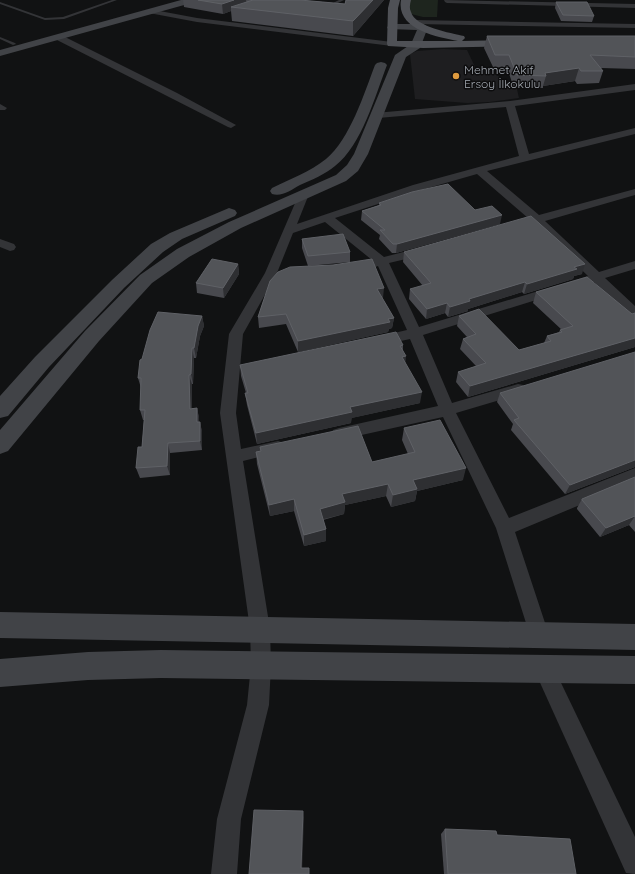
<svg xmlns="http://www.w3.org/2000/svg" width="635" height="874" viewBox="0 0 635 874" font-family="Quicksand,sans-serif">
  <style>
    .built { fill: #1e1e20 }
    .green { fill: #1e251e }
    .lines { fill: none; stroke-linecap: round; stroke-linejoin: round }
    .lane { fill: #333437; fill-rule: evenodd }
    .street { fill: #333437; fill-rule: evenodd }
    .secondary { fill: #414347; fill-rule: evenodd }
    .primary { fill: #4f5156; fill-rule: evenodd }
    .wall { fill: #48494e }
    .shaded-wall { fill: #2e2f32 }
    .building { fill: #525458; stroke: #5f6166 }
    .poi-dot { fill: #de9a3e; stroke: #0d0d0e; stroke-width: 1.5 }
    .labels { text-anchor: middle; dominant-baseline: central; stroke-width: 3; stroke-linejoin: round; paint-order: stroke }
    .far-poi-label { font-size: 12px; fill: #a4aab2; stroke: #0d0d0e; text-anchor: start }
  </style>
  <rect width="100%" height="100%" fill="#111213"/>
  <path class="built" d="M443 49 467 50 476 69 489 70 504 80 516 85 519 98 489 102 467 103 415 99 410 54 417 51Z"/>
  <path class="green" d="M409 0H438L437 17H423L411 14 409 11Z"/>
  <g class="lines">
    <g class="lane">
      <path d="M112 0H117L64 19 45 20 0 4V2L45 18 63 17Z"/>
      <path d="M339 0H344L328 8 325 7Z"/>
      <path d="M0 37 15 43 16 44 13 45 0 39Z"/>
    </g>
    <g class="street">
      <path d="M444 0 635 4V8L447 3 445 2Z"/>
      <path d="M149 9 197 18 392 42 396 44 392 46 197 22 149 13Z"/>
      <path d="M412 20 635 24V28L415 24H412Z"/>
      <path d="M55 35H61L177 93 236 125 231 128 228 127 55 39Z"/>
      <path d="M635 84V90L515 106 529 154 635 128V134L487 171 539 215 635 189V195L545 221 599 272 635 261V269L605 278 635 306V318L630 317 594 282 423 335 452 403 518 384 523 385 526 389 523 393 456 413 509 518 635 468V482L515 532 549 635 546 642 539 645 532 642 496 528 443 417 339 440 333 438 331 434 333 430 339 428 438 406 410 339 378 346 373 344 371 341 373 338 407 330 378 266 372 268 368 267 366 264 368 261 372 260 325 222 293 233 277 273 243 334 236 413 241 449 278 441 284 443 286 447 284 451 243 461 270 629 271 665 269 705 241 819 237 874H211L217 819 247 705 251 665 250 629 220 413 225 369 229 334 265 273 299 194 304 191 309 194 297 224 413 185 519 156 506 107 378 118 373 115 375 113 510 101ZM477 174 528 218 509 224 507 226 509 228 513 229 534 224 588 276 419 327 389 263 427 254 429 251 427 248 423 247 384 257 335 218 421 190Z"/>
      <path d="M0 104 7 108 5 110H0Z"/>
      <path d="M0 239 14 244 16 247 14 250 10 251 0 247Z"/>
      <path d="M544 659 551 662 635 837V874L626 873 537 676 534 669 537 662Z"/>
    </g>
    <g class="secondary">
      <path d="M181 0H197L195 2 0 56V50Z"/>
      <path d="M392 24H423L428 27 420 48 406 57 368 154 358 171 346 181 241 228 189 257 152 283 99 341 8 451 0 454V430L85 331 140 275 177 249 229 222 336 175 347 165 354 154 395 55 411 44 417 30 388 29 387 27Z"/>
      <path d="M381 62 385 63 387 65C375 96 362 145 335 166 325 174 312 180 300 185 291 190 282 197 272 194L270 191 272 188C290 179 310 172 326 159 350 139 364 94 375 65L377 63Z"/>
      <path d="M229 208 235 210 237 213 235 216 182 239 163 252 124 288 49 367 8 416 0 418V396L35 357 112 280 151 244 170 233Z"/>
      <path d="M0 612 635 624V650L0 638Z"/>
      <path d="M161 650 635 656V684L161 678 88 680 0 687V659L88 652Z"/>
    </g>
    <path class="primary" d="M390 0H400L398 8 397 41H458C436 37 396 29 401 0H411C410 4 409 8 411 12 415 27 451 33 464 36L465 38 462 41 516 40 521 43 516 46 423 48 388 46 387 44 388 8Z"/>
  </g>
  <g class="wall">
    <path d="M183 0H300L345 4 346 0H384L353 36 232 21 231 11 223 14 184 7Z"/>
    <path d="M556 2 594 16 592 22 561 21 555 8Z"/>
    <path d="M487 36H635V69L601 68 603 71 599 83 577 84 575 81 543 86V88H514L507 68 493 67 484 48Z"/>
    <path d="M379 203 475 210 500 224 396 253H392L379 239 380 235 361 220 362 211 379 205Z"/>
    <path d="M302 239 350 252V262L308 266 302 248Z"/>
    <path d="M404 252 582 274 574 276 573 279 524 294 522 292 468 309V311L448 317 445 313 426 319 409 299 410 289 423 286 403 262Z"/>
    <path d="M238 264 239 274 224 298 197 293 196 283Z"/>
    <path d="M270 281 383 298H382L394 318 392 328 389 329 388 332 298 352 286 324 259 328 258 317Z"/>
    <path d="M536 292 632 314 635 313V347L468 397 456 382 458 372 476 366 460 349 463 339 467 337 457 326 459 316 519 350 544 343 547 336 559 332 560 330H562L533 303Z"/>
    <path d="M202 316 204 326 200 336 196 358H194L193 384H192V408H197L199 418V422H200L202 432V450L170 453V475L140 478 136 468 142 447 144 420H143L140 410 141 388 138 378 142 359Z"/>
    <path d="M403 345V350L405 362 420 403 351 418V423L257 444 247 405 245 393H246L241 376 240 365Z"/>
    <path d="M500 393 635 467 565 494 511 430 513 424 497 402Z"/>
    <path d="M404 428 463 480 417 491 415 501 391 507 386 496 345 505 344 514 323 520 326 529V541L304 546 294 511 270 516 257 464 256 452 261 451 260 447 372 462 408 454 402 440Z"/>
    <path d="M635 477V532L629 525 600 537 577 509V508L582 499Z"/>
    <path d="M445 829 497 835 576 874H444L441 834Z"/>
  </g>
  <g class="shaded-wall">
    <path d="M234 0H246L247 6 231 7V11L223 14 222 4Z"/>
    <path d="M373 0H384L353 36V21Z"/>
    <path d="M579 68 575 81 543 86 546 76 545 73Z"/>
    <path d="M502 215 500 224 396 253 397 244Z"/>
    <path d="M238 264 239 274 224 298 223 288Z"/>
    <path d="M585 264 582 274 574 276 573 279 524 294 527 284 574 267Z"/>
    <path d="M525 282 522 292 468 309V311L448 317 450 307 469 299Z"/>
    <path d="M384 288 383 298 376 299 377 289Z"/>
    <path d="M447 303 445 313 426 319 427 309Z"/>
    <path d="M202 316 204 326 200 336 196 358 194 348 198 326Z"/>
    <path d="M394 318 392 328 389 329 388 332 298 352V341Z"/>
    <path d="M635 338V347L468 397 470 386Z"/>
    <path d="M192 348 194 358 193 384 191 374Z"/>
    <path d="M406 356 405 368 402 357Z"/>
    <path d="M189 375 192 384V418L190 409Z"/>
    <path d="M422 392 420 403 352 418 351 423 257 444 256 433 350 407Z"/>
    <path d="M197 408 199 418V432L197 422Z"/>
    <path d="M200 422 202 432V450L200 441Z"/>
    <path d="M168 443 170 453V475L167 466Z"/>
    <path d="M635 460V467L565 494 570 485Z"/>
    <path d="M466 468 463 480 417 491 415 501 391 507 393 495 413 480Z"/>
    <path d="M388 484 386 496 345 505 344 514 320 520V509L342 494Z"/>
    <path d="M294 499V511L270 516 269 505Z"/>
    <path d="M635 516 629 525 600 537 606 528Z"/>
    <path d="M326 529V541L304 546V535Z"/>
    <path d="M303 811 304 818 302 872 301 868Z"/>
  </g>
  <g class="building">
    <path d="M198 0H234L222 4Z"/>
    <path d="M253 0H300L345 4 346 0H373L353 21 231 7Z"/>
    <path d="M556 2H587L594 16 563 15Z"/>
    <path d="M487 36H635V57L590 55 603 71H581L579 68 545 73 546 76 517 75 509 55H495Z"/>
    <path d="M448 184 475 210 492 206 502 215 397 244H393L380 230H385L362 211 381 205 379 203 412 192Z"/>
    <path d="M531 216 585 264 574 267 577 269 527 284 525 282 469 299 470 301 450 307 447 303 427 309 410 289 431 283 404 252Z"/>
    <path d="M343 234 350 252 308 256 302 239Z"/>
    <path d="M212 259 238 264 223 288 196 283Z"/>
    <path d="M372 259 384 288 377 289 394 318 388 319 390 322 298 341 286 314 258 317 270 281 278 272 290 267 333 265Z"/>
    <path d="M587 277 632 314 635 313V338L470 386 458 372 486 363 463 339 476 334 459 316 479 309 519 350 551 341 547 336 562 332 560 330 573 326 536 292Z"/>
    <path d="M158 312 202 316 198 326 194 348H192L191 374 189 375 190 409 197 408V422H200V441L168 443 167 466 136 468 138 447H142L145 410H140L141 378H138L140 360 142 359 150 330Z"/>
    <path d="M396 332 403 345 400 346 406 356 402 357 422 392 350 407 352 412 256 433 245 393H248L240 365Z"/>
    <path d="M635 352V460L570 485 514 420 519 418 500 393Z"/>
    <path d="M440 420 466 468 413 480 417 489 393 495 388 484 342 494 345 502 320 509 326 529 304 535 294 499 269 505 256 452 261 451 260 447 358 426 372 462 415 452 404 428Z"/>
    <path d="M635 477V517V516L606 528 582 500V499Z"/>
    <path d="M254 810 303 811 301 868H309V874H249Z"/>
    <path d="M445 829 496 831 497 835 570 839 576 874H448Z"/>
  </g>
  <circle class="poi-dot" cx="456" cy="76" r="4"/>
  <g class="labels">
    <g class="far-poi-label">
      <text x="464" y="69">Mehmet Akif<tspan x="464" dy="14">Ersoy İlkokulu</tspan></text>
    </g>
  </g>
</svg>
